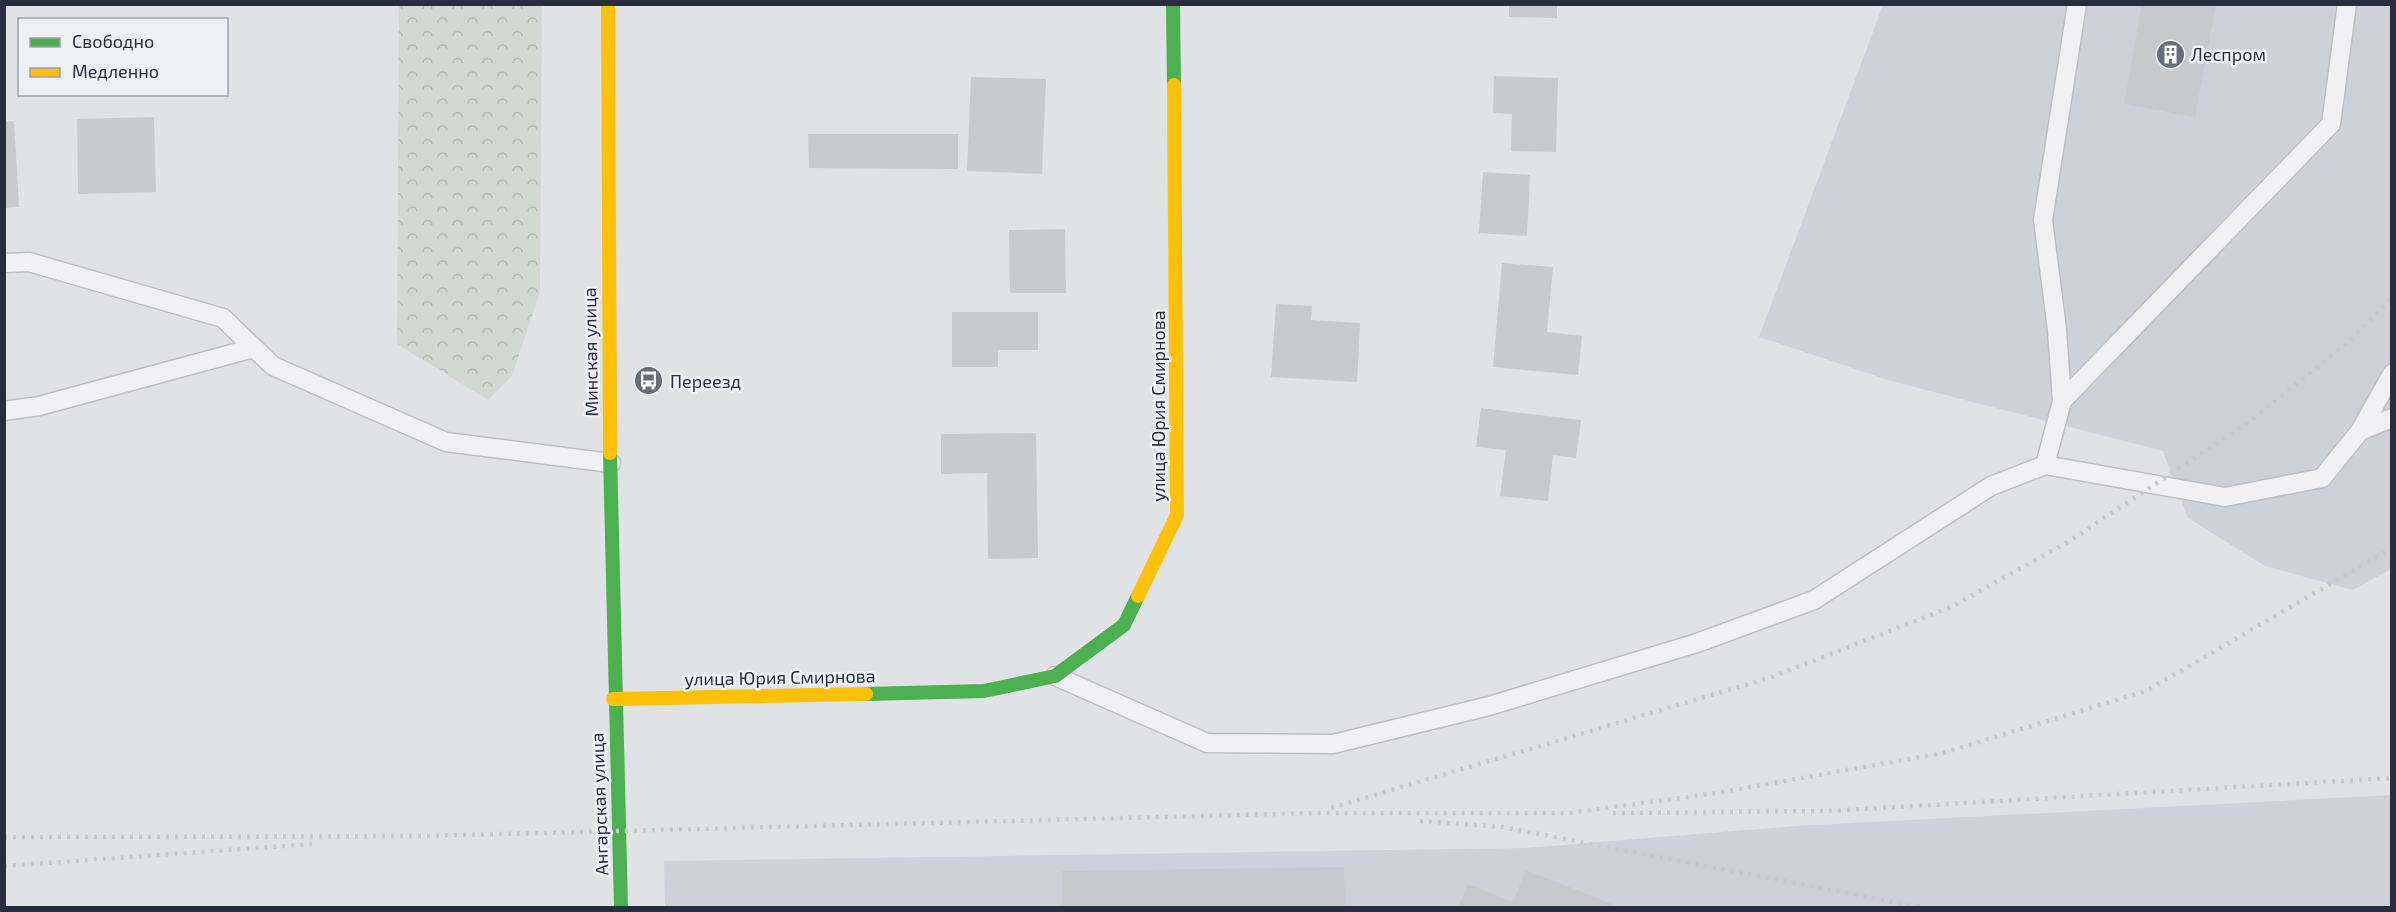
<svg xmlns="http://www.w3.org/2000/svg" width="2396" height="912" viewBox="0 0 2396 912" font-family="'Exo 2',sans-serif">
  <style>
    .built { fill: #cfd1d9 }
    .forest { fill: url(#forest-crowns) }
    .building { fill: #c9cace }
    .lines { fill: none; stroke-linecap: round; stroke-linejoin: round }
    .lane-casing { stroke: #bfc0c4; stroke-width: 21 }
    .lane { stroke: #f0f0f2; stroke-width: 18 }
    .fast { stroke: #4caf50; stroke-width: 14 }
    .slow { stroke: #ffc107; stroke-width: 14 }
    .rail { stroke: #c9cace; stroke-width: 4.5; stroke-dasharray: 3 6; stroke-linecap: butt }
    .labels { text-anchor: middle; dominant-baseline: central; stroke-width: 5; stroke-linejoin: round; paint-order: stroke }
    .poi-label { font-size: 18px; fill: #282e3f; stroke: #eef0f6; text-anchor: start }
    .street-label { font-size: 18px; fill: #282e3f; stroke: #eef0f6 }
  </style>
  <defs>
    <pattern id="forest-crowns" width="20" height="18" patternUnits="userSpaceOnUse" patternTransform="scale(1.5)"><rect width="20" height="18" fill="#d0d9d1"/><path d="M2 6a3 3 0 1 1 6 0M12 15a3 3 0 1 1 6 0" fill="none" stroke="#b3bbb4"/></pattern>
  </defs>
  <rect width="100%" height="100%" fill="#e1e2e6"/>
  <g class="built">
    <path d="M1883 5H2391V569L2353 590 2265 566 2188 518 2163 451 1891 381 1759 337Z"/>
    <path d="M2392 795 2391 908H665L664 861 1526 848 1796 826Z"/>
  </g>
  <path class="forest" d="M399 5H542L540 292 512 376 488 400 397 344Z"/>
  <g class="building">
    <path d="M1509 4H1557V18L1509 17Z"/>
    <path d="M2142 4H2216L2195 117 2124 104Z"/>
    <path d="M1494 76 1558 78 1556 152 1511 151 1512 114 1493 113Z"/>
    <path d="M971 77 1046 79 1042 174 967 171Z"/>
    <path d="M154 117 156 192 78 194 77 119Z"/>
    <path d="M14 121 19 207 4 208V122Z"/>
    <path d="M808 134H958V169L809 168Z"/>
    <path d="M1483 172 1530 175 1527 236 1479 233Z"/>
    <path d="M1065 229 1066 293H1010L1009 230Z"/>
    <path d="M1502 263 1553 267 1547 332 1582 336 1578 375 1493 367Z"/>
    <path d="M1276 304 1312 306 1311 320 1360 323 1357 382 1271 377Z"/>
    <path d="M952 312H1038V350H998V367H952Z"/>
    <path d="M1481 408 1581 420 1576 458 1553 455 1548 501 1500 496 1506 450 1476 447Z"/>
    <path d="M1036 433 1038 558 988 559 987 473 941 474V434Z"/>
    <path d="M1344 867 1345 908H1063L1062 871Z"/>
    <path d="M1526 870 1620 907V908H1458L1468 884 1513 902Z"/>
  </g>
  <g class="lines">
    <defs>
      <g id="lane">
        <path d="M4 263 29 262 223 318 273 366 446 442 611 463"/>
        <path d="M2062 401 2331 124 2347 4"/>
        <path d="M4 411 39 406 254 348"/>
        <path d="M2360 431 2392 374"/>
        <path d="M2045 465 2062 401 2057 330 2043 220 2077 4"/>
        <path d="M1055 676 1207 743 1333 744 1489 706 1697 643 1814 600 1991 486 2045 465 2225 497 2322 478 2360 431 2392 418"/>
      </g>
    </defs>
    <use href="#lane" class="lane-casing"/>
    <use href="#lane" class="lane"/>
    <g class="fast">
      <path d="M1173 4 1174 85"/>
      <path d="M610 453 621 908"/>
      <path d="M866 694 984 691 1055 676 1124 625 1138 596"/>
    </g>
    <g class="slow">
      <path d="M608 4 610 453"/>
      <path d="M1138 596 1177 515 1174 85"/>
      <path d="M613 699 866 694"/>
    </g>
    <g class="rail">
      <path d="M1331 808 1769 678 1951 607 2068 542 2249 422 2347 343 2392 298"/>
      <path d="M1613 813 1828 811 2392 778"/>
      <path d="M1420 821 1502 827 1925 908"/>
      <path d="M4 837 426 836 1317 813H1569L1717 793 1943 753 2146 691 2392 548"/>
      <path d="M4 866 312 844"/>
    </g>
  </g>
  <defs>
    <symbol id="building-disc" viewBox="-11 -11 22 22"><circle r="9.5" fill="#696d79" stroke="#eef0f6"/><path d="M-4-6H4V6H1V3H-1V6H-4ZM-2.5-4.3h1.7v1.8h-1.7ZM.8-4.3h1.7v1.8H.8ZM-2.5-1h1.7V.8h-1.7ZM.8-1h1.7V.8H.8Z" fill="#fff"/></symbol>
    <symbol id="bus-disc" viewBox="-11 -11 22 22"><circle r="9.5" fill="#696d79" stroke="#eef0f6"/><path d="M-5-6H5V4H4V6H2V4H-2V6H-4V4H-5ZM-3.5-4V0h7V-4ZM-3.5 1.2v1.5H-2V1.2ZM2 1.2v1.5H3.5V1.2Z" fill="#fff"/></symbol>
  </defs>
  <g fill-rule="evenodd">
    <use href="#building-disc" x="2154" y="38" width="33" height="33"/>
    <use href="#bus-disc" x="632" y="364" width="33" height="33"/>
  </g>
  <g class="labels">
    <g class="poi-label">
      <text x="2191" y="54">Леспром</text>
      <text x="670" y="381">Переезд</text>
    </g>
    <g class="street-label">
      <text transform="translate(590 352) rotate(-91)">Минская улица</text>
      <text transform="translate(1158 406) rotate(-90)">улица Юрия Смирнова</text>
      <text transform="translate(780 677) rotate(-1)">улица Юрия Смирнова</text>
      <text transform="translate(599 804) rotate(-92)">Ангарская улица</text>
    </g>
  </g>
  <rect width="2396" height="912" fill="none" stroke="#282e3f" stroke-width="12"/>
  <rect x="18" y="18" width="210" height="78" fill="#eef0f6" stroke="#9fa2ad" stroke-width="1.5"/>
  <rect x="30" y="38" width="30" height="9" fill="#4caf50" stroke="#9fa2ad" stroke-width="1.5"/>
  <text x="72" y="48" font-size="18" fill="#282e3f">Свободно</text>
  <rect x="30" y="68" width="30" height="9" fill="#ffc107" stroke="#9fa2ad" stroke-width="1.5"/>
  <text x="72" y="78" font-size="18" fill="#282e3f">Медленно</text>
</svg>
